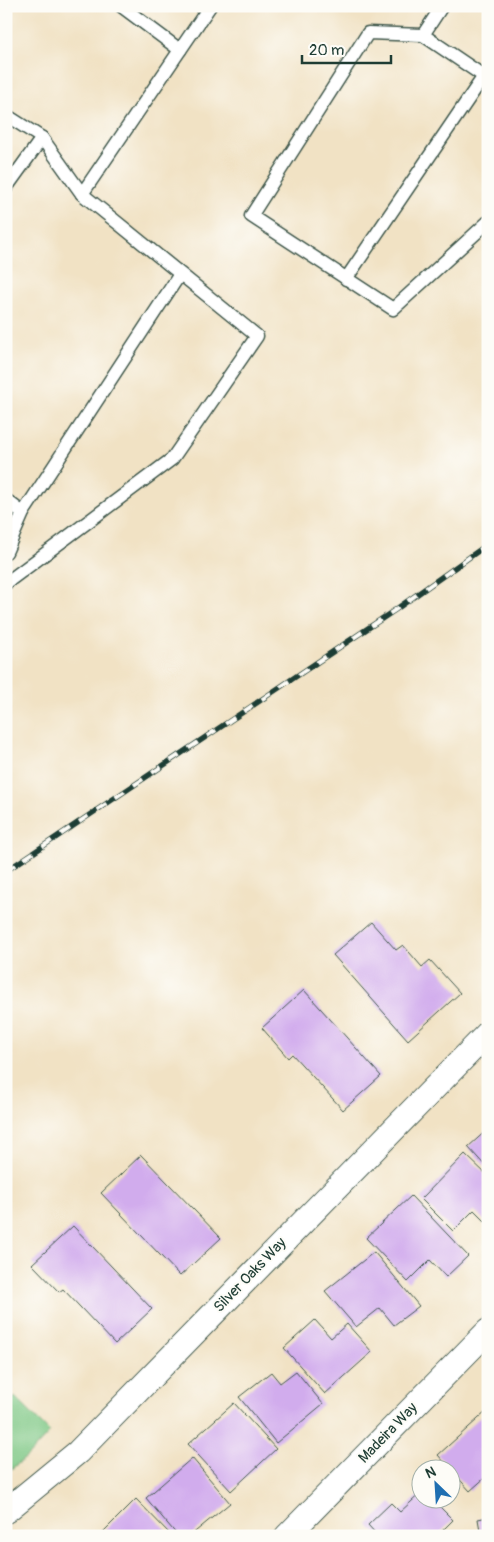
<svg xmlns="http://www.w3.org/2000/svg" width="494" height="1542" viewBox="0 0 494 1542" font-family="Pangolin,sans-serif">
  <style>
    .green { fill: #7dc784; stroke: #4e825c }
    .building { fill: #d1aced }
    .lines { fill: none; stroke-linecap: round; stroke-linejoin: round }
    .service-casing { stroke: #3e564a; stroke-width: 15 }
    .minor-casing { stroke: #3e564a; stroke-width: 26 }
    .service { stroke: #fff; stroke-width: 12 }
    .minor { stroke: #fff; stroke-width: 24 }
    .rail-casing { stroke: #1f3d34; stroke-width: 5.5 }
    .rail { stroke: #fdfcf7; stroke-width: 4; stroke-dasharray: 11; stroke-linecap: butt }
    .labels { text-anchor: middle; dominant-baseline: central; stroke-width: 4; stroke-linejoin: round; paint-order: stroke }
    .street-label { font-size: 15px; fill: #1f3d34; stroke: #fdfcf7 }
  </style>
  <rect width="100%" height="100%" fill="#fdfcf7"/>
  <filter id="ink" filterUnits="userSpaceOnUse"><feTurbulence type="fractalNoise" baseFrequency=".02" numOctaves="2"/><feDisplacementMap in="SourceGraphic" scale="10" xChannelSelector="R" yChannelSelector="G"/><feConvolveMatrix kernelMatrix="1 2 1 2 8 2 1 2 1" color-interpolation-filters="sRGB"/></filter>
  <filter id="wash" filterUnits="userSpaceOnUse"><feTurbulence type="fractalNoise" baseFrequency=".0096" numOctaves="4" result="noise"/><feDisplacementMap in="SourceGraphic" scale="20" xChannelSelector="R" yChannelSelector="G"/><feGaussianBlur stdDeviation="1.12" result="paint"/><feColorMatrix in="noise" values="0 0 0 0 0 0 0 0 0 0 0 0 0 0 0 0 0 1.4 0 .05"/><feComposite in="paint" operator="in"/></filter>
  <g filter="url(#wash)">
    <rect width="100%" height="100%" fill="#f1e2c4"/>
    <path class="green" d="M6 1396 16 1398 50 1432 28 1456 6 1473Z"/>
    <g id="blocks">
      <g class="building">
        <path d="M371 922 396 950 403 945 422 967 430 960 460 993 408 1040 333 955Z"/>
        <path d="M304 990 381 1076 343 1110 292 1054 288 1058 262 1028Z"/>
        <path d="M488 1129V1169L468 1147Z"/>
        <path d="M465 1154 488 1176V1224L474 1210 453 1231 421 1199Z"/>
        <path d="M141 1155 221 1238 180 1276 101 1193Z"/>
        <path d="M411 1196 468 1256 446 1277 430 1260 408 1282 366 1238Z"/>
        <path d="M73 1226 152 1309 115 1344 63 1289 59 1292 32 1264Z"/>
        <path d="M374 1252 419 1306 394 1325 380 1308 356 1327 325 1291Z"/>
        <path d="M315 1320 331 1338 347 1324 372 1352 325 1394 284 1348Z"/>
        <path d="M296 1371 323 1404 276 1443 239 1397 271 1372 280 1383Z"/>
        <path d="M234 1403 276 1449 231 1491 188 1444Z"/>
        <path d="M488 1410V1475L470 1491 438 1455Z"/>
        <path d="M192 1458 230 1503 190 1536H178L146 1498Z"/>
        <path d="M422 1492V1500H433L453 1520 437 1536H378L368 1525 391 1503 400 1512Z"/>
        <path d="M136 1499 172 1536H99Z"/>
        <path d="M488 1517V1536H481L478 1519Z"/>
      </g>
    </g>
  </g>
  <g filter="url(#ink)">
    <use href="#blocks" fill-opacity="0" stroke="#3e564a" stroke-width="1"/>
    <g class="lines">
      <defs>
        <g id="service">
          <path d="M121 6 180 50"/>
          <path d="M423 35 442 6"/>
          <path d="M488 79 423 35 368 33 251 216 393 309 488 222"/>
          <path d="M6 115 42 138 82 194 210 6"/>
          <path d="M6 188 42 138"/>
          <path d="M346 279 484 76"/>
          <path d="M6 500 23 513"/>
          <path d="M6 552 23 513 180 274"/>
          <path d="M6 583 172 459 257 336 82 194"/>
        </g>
        <g id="minor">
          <path d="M6 1511 78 1452 488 1033"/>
          <path d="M287 1536 488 1331"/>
        </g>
      </defs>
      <use href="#service" class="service-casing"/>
      <use href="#minor" class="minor-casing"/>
      <use href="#service" class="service"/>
      <use href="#minor" class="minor"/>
      <defs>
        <path id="rail" d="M6 871 395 610 488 544"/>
      </defs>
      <use href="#rail" class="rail-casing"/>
      <use href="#rail" class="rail"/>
    </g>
  </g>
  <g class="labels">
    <g class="street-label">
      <text transform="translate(250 1275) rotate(-46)">Silver Oaks Way</text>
      <text transform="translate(388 1433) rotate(-46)">Madeira Way</text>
    </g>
  </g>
  <rect width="494" height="1542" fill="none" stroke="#fdfcf7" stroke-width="25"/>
  <g transform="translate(436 1484) rotate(335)"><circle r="24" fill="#fdfcf7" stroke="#a4b0a9"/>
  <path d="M0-4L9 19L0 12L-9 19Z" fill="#1f6fb2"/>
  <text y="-8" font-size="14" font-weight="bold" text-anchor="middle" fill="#1f3d34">N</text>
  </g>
  <path d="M302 55v8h89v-8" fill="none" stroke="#1f3d34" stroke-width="2.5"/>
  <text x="309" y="55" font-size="15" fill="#1f3d34" stroke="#fdfcf7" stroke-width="4" paint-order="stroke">20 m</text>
</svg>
